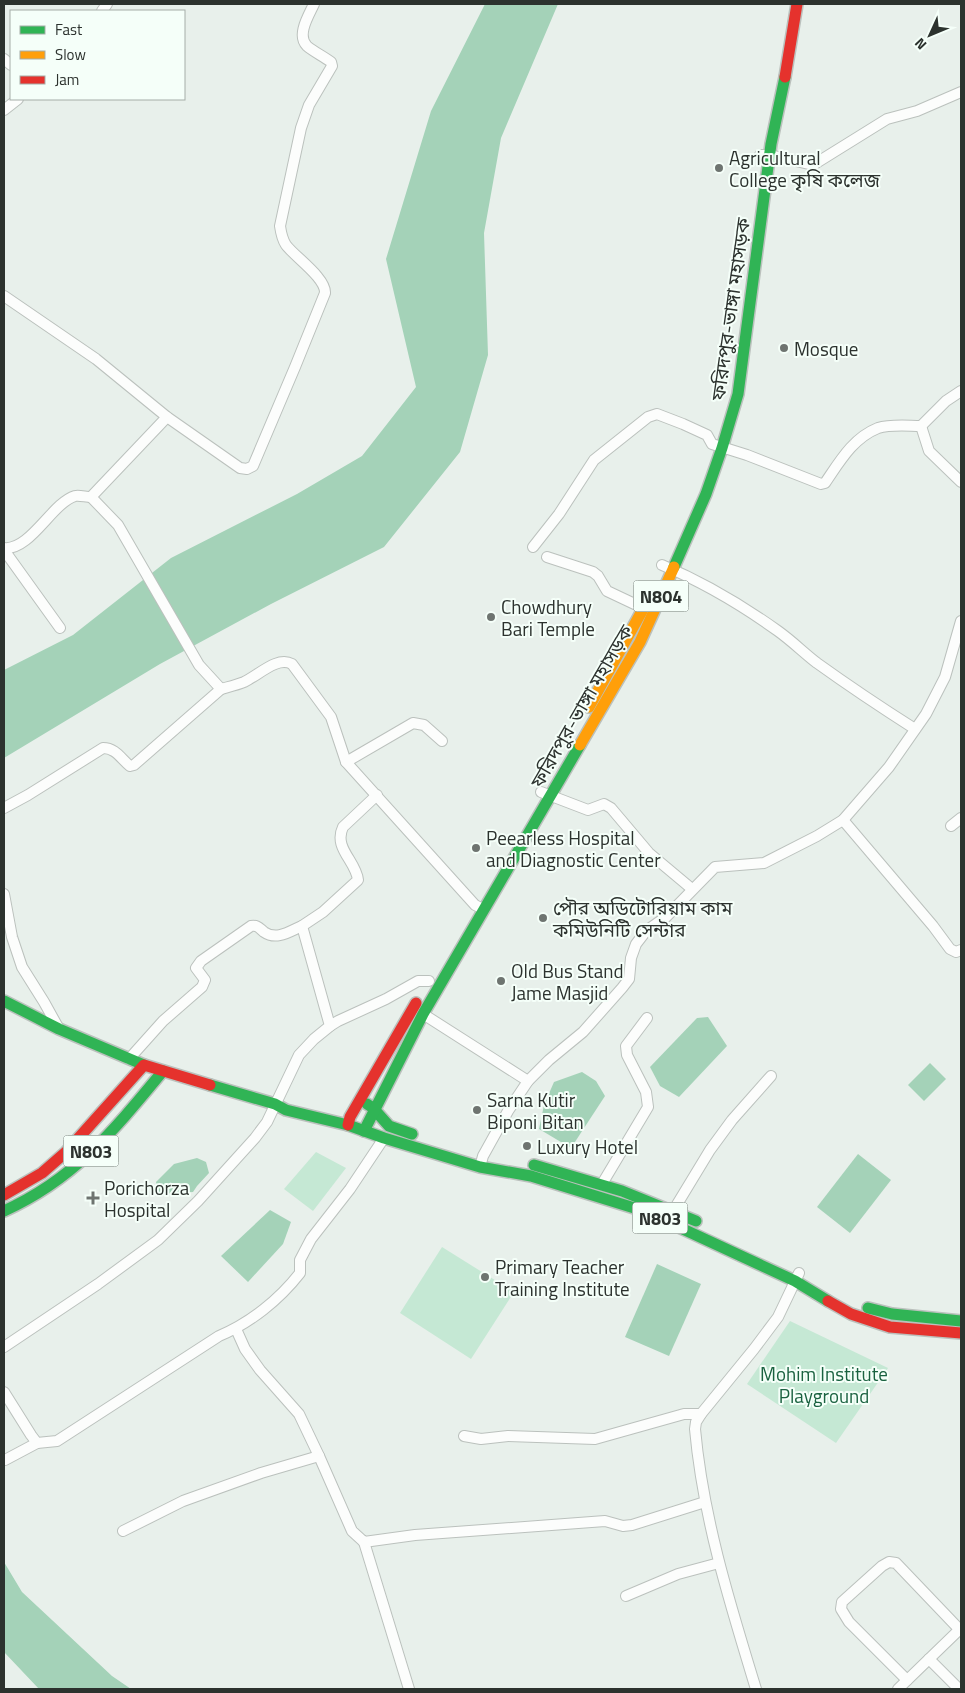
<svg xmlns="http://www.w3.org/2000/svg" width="965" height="1693" viewBox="0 0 965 1693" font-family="'Titillium Web','Noto Sans Bengali',sans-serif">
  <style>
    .green { fill: #c5e8d4 }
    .water { fill: #a4d2b8 }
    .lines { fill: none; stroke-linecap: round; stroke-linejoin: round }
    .street-casing { stroke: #bbc1bd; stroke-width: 12 }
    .fast-casing { stroke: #bbc1bd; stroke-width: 14 }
    .slow-casing { stroke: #bbc1bd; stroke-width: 14 }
    .jam-casing { stroke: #bbc1bd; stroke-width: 14 }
    .street { stroke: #fcfdfc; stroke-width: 10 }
    .fast { stroke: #30b455; stroke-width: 11 }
    .slow { stroke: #ff9f0a; stroke-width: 11 }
    .jam { stroke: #e5322d; stroke-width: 11 }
    .poi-dot { fill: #6e7470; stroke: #f5fff9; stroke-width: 2 }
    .labels { text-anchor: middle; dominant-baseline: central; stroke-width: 4; stroke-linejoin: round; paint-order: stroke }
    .shield { fill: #f5fff9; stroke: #68706b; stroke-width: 1 }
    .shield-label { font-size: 18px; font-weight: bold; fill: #2c322e }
    .poi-label { font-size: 19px; fill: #2c322e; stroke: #f5fff9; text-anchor: start }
    .street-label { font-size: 19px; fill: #2c322e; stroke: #f5fff9 }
    .park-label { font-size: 19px; fill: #1a6240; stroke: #f5fff9 }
  </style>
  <rect width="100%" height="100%" fill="#e8f0eb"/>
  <g class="green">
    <path d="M316 1152 346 1168 313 1211 284 1189Z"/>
    <path d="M442 1247 514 1292 471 1359 400 1313Z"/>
    <path d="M790 1321 888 1368 836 1443 747 1384Z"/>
  </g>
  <g class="water">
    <path d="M485 4H558L501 138 484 233 488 355 460 452 384 547 271 604 160 664 4 758V670L73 635 171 558 297 494 362 456 416 387 386 259 431 111Z"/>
    <path d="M708 1017 727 1046 679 1097 660 1086 650 1067 697 1018Z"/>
    <path d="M930 1063 946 1079 924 1101 908 1085Z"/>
    <path d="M582 1072 596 1081 605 1096 571 1148 539 1129 544 1105 554 1082Z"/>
    <path d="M858 1154 891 1180 850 1233 817 1207Z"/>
    <path d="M197 1158 206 1162 209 1173 197 1186 193 1192 159 1194 156 1182 174 1164Z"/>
    <path d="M270 1210 291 1222 283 1244 248 1282 221 1256Z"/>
    <path d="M657 1264 701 1284 669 1356 625 1337Z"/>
    <path d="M4 1562 22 1592 112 1676 131 1689H39L4 1652Z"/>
  </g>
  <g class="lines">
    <defs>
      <g id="street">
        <path d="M102 11 107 4"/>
        <path d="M4 59 11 65"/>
        <path d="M4 110 18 99"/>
        <path d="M760 155H770L813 165 887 119 917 111 961 92"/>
        <path d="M4 296 96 359 167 417 240 468 247 469 253 466 295 367 325 293C326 278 295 257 286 245 282 239 281 233 280 226L301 128 309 105 332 66 331 62C323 56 314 52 307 46 296 35 309 15 314 4"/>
        <path d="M921 426 929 451 961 482"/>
        <path d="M91 497 118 525 199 665 221 689C228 687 237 685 244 682 259 675 277 656 292 664L331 717 346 762 475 905 483 909"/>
        <path d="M533 547 559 514 594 460 648 417 657 414 683 424 707 435 712 444 747 455 821 484 825 483C840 461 853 438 878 428 891 424 908 426 921 426L946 401 961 391"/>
        <path d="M4 548C30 551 52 503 75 496 79 495 86 497 91 497L167 417"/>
        <path d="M4 550 60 628"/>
        <path d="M547 557 593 572 598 576 607 591 643 608"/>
        <path d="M662 565C703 582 743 606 778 631 792 641 804 653 817 663 849 686 882 708 915 729"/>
        <path d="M346 762 413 723 424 725 442 741"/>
        <path d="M541 792 588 810 604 804 611 808 649 853 692 889"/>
        <path d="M4 808 28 795 103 748C116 748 121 759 130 766L134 765 221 689"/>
        <path d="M843 820 933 926 950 949 956 952 961 950"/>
        <path d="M951 826 961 818"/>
        <path d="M4 894 12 937 22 967 44 1002 59 1029"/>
        <path d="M423 1014 528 1081"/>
        <path d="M330 1026 338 1021 386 999 418 981H429"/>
        <path d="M129 1059 163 1021 202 987 205 980 196 968 201 961 251 926C258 925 259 928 264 932 277 941 290 931 302 926"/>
        <path d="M480 1167 483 1156 508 1111 528 1081 549 1060 583 1032 622 988 629 979 631 958 636 944 646 931 666 917 715 867 764 863 817 836 843 820 889 767 926 714 945 677 961 621"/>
        <path d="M602 1184 648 1107 646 1092 627 1055 626 1046 647 1018"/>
        <path d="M673 1211 710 1150 732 1120 771 1076"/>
        <path d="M236 1329 245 1349 260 1370 299 1414 319 1456 352 1531 364 1542 415 1535 605 1521 623 1526 632 1525 705 1502"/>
        <path d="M4 1347 98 1284 158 1240 198 1201 255 1138 267 1122 299 1055 314 1039 330 1026 302 926 323 912 358 880C356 861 333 848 343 827L377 795"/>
        <path d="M4 1392 31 1435 37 1443 57 1441 219 1336C250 1323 279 1300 300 1273V1260L311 1239 350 1189 384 1138"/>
        <path d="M464 1436 481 1439 508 1436 595 1439 684 1414H701"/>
        <path d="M5 1460 37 1443"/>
        <path d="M123 1531 183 1501 261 1473 319 1456"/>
        <path d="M364 1542 409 1689"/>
        <path d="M626 1596 678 1574 719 1563"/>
        <path d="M929 1659 959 1689"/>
        <path d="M907 1680 849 1622 841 1609 842 1602 882 1566 889 1562 896 1563 960 1630"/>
        <path d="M756 1689C730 1604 703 1518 695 1429L696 1422 701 1414 754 1349 778 1317 799 1273"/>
        <path d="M898 1689 961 1628"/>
      </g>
      <g id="fast">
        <path d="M674 567 706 494 722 448 738 394 771 144 785 77"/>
        <path d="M4 1001 59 1029 144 1065"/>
        <path d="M210 1085 275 1104 286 1110 348 1125 384 1138 480 1167 531 1176 644 1211 795 1281 828 1301"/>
        <path d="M367 1104 373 1108 389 1126 412 1134"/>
        <path d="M364 1131 423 1014 580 745"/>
        <path d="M534 1165 622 1191 696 1221"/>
        <path d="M4 1211C75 1179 115 1129 163 1071"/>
        <path d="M868 1308 892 1314 961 1321"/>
      </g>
      <g id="slow">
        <path d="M589 707 642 611"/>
        <path d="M580 745 640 642 674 567"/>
      </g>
      <g id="jam">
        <path d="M785 77 797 4"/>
        <path d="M348 1125 350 1117 416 1003"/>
        <path d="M4 1195 42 1173 66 1152 144 1065 210 1085"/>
        <path d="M828 1301 851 1314 890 1327 961 1333"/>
      </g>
    </defs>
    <use href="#street" class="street-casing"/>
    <use href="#fast" class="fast-casing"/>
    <use href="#slow" class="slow-casing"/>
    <use href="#jam" class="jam-casing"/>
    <use href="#street" class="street"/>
    <use href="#fast" class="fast"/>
    <use href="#slow" class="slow"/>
    <use href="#jam" class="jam"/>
  </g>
  <g class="poi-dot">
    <circle cx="719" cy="168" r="5"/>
    <circle cx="784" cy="348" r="5"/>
    <circle cx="491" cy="617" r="5"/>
    <circle cx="476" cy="848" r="5"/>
    <circle cx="543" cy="918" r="5"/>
    <circle cx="501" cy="981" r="5"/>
    <circle cx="477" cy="1110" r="5"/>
    <circle cx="527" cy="1146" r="5"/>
    <path d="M90.5 1190.5h5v5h5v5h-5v5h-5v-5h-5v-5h5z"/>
    <circle cx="485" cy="1277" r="5"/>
  </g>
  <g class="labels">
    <g class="shield">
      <rect x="633.5" y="580.5" width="55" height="31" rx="4"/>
      <rect x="63.5" y="1135.5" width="55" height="31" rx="4"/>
      <rect x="632.5" y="1202.5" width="55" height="31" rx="4"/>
    </g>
    <g class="shield-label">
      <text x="661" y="596">N804</text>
      <text x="91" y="1151">N803</text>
      <text x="660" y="1218">N803</text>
    </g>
    <g class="poi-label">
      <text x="729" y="157">Agricultural<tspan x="729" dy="22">College কৃষি কলেজ</tspan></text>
      <text x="794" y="348">Mosque</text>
      <text x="501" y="606">Chowdhury<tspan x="501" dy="22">Bari Temple</tspan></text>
      <text x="486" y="837">Peearless Hospital<tspan x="486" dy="22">and Diagnostic Center</tspan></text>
      <text x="553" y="907">পৌর অডিটোরিয়াম কাম<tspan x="553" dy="22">কমিউনিটি সেন্টার</tspan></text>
      <text x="511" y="970">Old Bus Stand<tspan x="511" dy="22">Jame Masjid</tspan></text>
      <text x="487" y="1099">Sarna Kutir<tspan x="487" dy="22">Biponi Bitan</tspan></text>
      <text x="537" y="1146">Luxury Hotel</text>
      <text x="104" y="1187">Porichorza<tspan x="104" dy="22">Hospital</tspan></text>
      <text x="495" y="1266">Primary Teacher<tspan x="495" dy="22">Training Institute</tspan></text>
    </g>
    <g class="street-label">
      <text transform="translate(730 309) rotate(-82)">ফরিদপুর-ভাঙ্গা মহাসড়ক</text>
      <text transform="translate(581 706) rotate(-60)">ফরিদপুর-ভাঙ্গা মহাসড়ক</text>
    </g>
    <g class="park-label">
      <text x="824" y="1373">Mohim Institute<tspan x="824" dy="22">Playground</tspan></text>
    </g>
  </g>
  <rect width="965" height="1693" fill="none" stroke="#2c322e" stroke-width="10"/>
  <rect x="10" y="10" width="175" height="90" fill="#f5fff9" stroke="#a5ada8"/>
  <rect x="20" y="26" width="25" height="8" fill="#30b455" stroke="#a5ada8"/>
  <text x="55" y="35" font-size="15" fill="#2c322e">Fast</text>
  <rect x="20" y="51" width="25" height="8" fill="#ff9f0a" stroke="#a5ada8"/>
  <text x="55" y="60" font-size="15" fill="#2c322e">Slow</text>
  <rect x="20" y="76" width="25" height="8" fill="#e5322d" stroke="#a5ada8"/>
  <text x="55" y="85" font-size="15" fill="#2c322e">Jam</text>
  <g transform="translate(930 35) rotate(226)" stroke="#f5fff9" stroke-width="4" paint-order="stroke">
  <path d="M0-4L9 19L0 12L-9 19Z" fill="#2c322e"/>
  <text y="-8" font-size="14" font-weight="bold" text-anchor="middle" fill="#2c322e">N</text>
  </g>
</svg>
